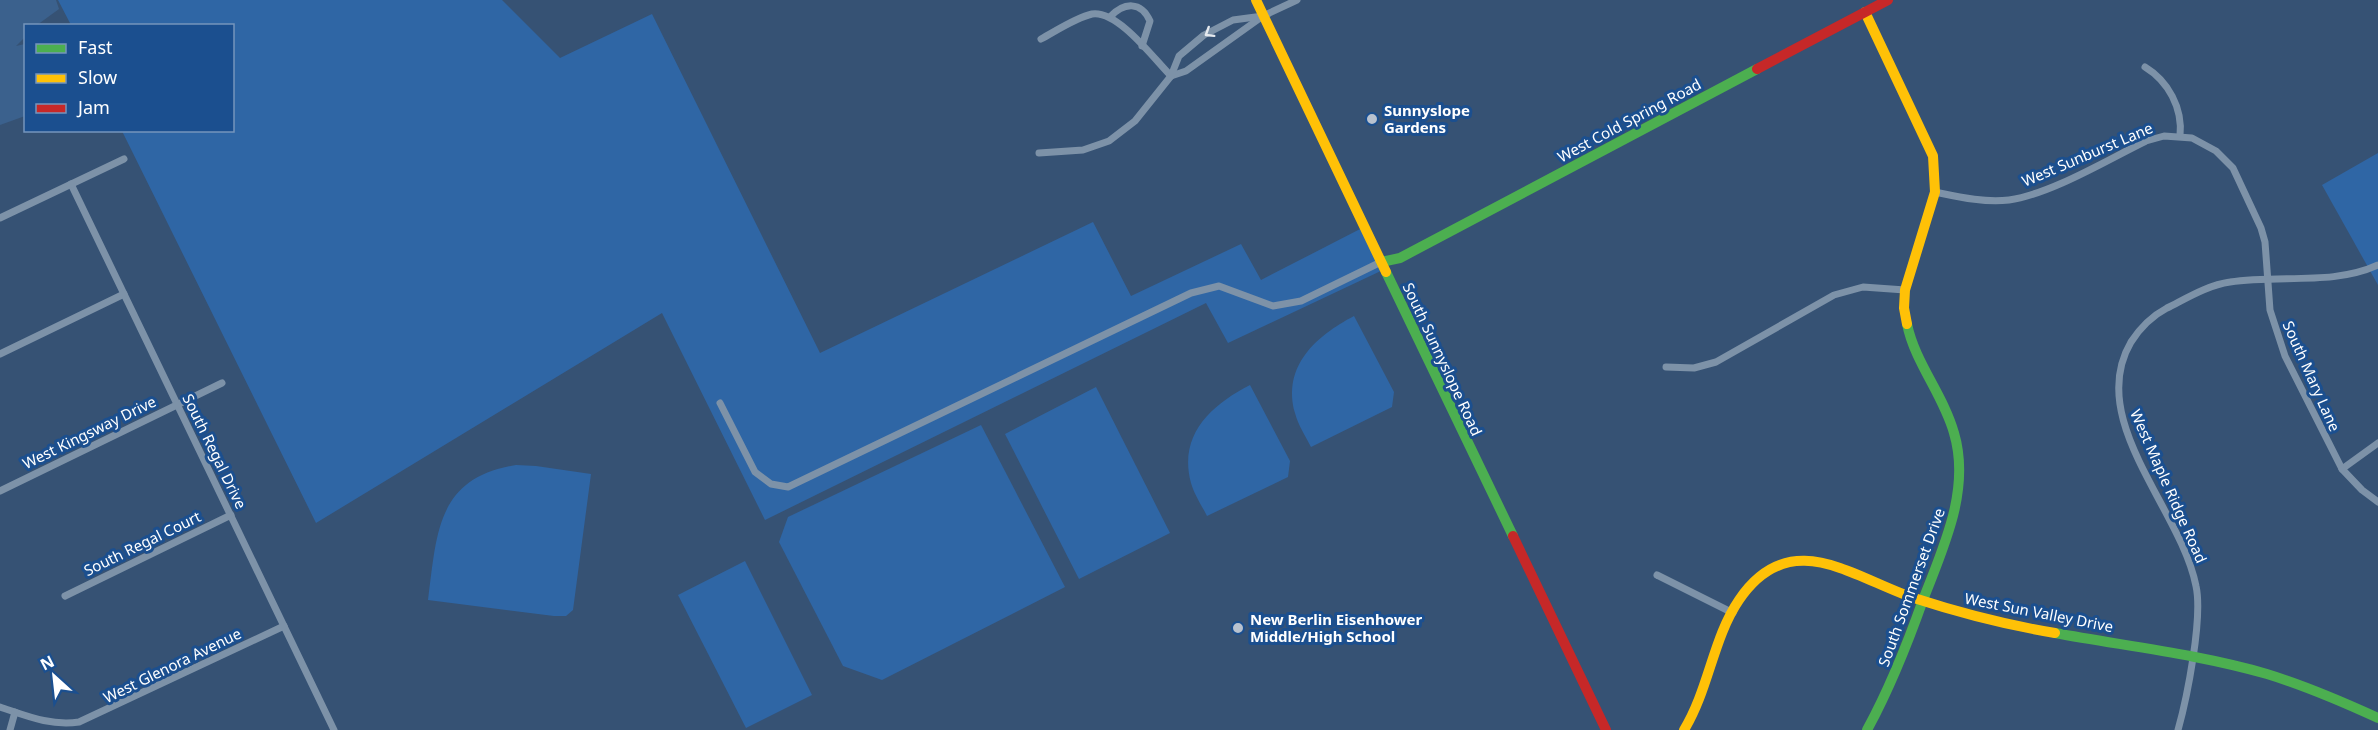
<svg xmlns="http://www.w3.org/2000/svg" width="2378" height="730" viewBox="0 0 2378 730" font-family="'Noto Sans',sans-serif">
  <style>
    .green { fill: #2f66a5 }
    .water { fill: #3b618d }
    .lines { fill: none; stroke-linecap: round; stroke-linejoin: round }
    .street { stroke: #7d92a8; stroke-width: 7 }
    .fast { stroke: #4caf50; stroke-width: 10 }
    .slow { stroke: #ffc107; stroke-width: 10 }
    .jam { stroke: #c62828; stroke-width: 10 }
    .oneway { stroke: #e5e9ee }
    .poi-dot { fill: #b9c2ce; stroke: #1b4f8f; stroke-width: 2 }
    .labels { text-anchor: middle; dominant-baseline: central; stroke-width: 6; stroke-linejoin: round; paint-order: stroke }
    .poi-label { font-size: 15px; font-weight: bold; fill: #fff; stroke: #1b4f8f; text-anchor: start }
    .street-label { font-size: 15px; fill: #fff; stroke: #1b4f8f }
  </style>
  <rect width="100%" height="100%" fill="#365274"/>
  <g class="green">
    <path d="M58 0H502L560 58 652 14 820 353 1093 222 1131 296 1241 244 1261 280 1364 227 1385 269 1228 343 1206 303 765 520 662 313 316 523 122 131 232 130V26L71 25Z"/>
    <path d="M2378 153V285L2322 185Z"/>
    <path d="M1354 316 1394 392 1392 407 1311 447C1306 437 1298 425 1295 413 1282 366 1316 336 1354 316Z"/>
    <path d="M1250 385 1290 461 1288 477 1207 516C1202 506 1194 494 1191 483 1178 435 1211 405 1250 385Z"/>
    <path d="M1096 387 1170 533 1079 579 1005 434Z"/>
    <path d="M981 425 1065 587 882 680 843 666 779 542 788 517Z"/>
    <path d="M516 465 536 466 591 474 573 610 566 616H554L428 600C437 533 436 478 516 465Z"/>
    <path d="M745 561 812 695 746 728 678 595Z"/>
  </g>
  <path class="water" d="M0 0H56L59 9 37 25 26 26 25 37 16 46 25 44V116L0 125Z"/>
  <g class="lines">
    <g class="street">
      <path d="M1110 17C1124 2 1141 1 1150 21L1142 46"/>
      <path d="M1041 39C1056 31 1075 18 1092 14 1118 10 1154 59 1171 76"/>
      <path d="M2145 67C2168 81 2183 108 2180 136"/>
      <path d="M1171 76 1186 71 1263 16 1297 0"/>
      <path d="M1039 153 1083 150 1109 141 1135 121 1171 76 1179 56 1204 35 1233 20 1263 16"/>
      <path d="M71 184 334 730"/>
      <path d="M1935 192C1959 197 1985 203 2009 200 2051 194 2107 160 2146 141L2164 136 2192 138 2216 151 2233 168 2261 228 2265 242 2270 310 2285 356 2342 469 2362 490 2378 502"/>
      <path d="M0 218 124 159"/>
      <path d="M0 354 124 294"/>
      <path d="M1666 367 1694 368 1716 362 1834 295 1863 287 1905 290"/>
      <path d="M720 403 755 472 771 484 788 487 1191 293 1219 286 1273 306 1301 301 1381 262"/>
      <path d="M2342 469 2378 443"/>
      <path d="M0 491 222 383"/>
      <path d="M1657 575 1733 613"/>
      <path d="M65 596 231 515"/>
      <path d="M0 707C27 716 50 726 79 722L284 626"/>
      <path d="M10 730 15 712"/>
      <path d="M2178 730C2187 698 2203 618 2196 586 2181 509 2085 420 2131 342 2140 328 2152 316 2167 308 2187 298 2208 285 2230 282 2278 274 2333 286 2378 265"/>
    </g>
    <g class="fast">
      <path d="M1381 262 1400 258 1757 69"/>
      <path d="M1386 272 1513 536"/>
      <path d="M2055 633C2125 646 2198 654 2267 674 2306 686 2341 701 2378 718"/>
      <path d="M1867 730C1890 688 1907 645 1923 600 1943 548 1971 490 1954 433 1943 394 1915 363 1907 324"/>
    </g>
    <g class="slow">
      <path d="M1256 0 1386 272"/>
      <path d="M1865 12 1933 156 1935 192 1905 290 1904 308 1907 324"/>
      <path d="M1684 730C1709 689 1713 638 1739 600 1790 525 1852 577 1914 598 1960 613 2007 625 2055 633"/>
    </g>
    <g class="jam">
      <path d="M1757 69 1888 0"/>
      <path d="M1513 536 1606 730"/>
    </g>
  </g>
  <defs><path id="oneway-chevron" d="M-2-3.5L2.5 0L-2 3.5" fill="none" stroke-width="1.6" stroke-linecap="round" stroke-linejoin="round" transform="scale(1.5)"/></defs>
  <use class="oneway" href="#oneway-chevron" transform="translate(1209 33) rotate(148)"/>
  <g class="poi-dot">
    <circle cx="1372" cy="119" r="6"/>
    <circle cx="1238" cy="628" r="6"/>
  </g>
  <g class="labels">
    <g class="poi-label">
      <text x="1384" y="110">Sunnyslope<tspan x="1384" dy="17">Gardens</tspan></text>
      <text x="1250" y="619">New Berlin Eisenhower<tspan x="1250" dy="17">Middle/High School</tspan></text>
    </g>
    <g class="street-label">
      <text transform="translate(1629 120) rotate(-28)">West Cold Spring Road</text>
      <text transform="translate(2087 154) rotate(-23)">West Sunburst Lane</text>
      <text transform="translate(1443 359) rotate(65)">South Sunnyslope Road</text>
      <text transform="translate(2312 376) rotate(66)">South Mary Lane</text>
      <text transform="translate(89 432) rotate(-26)">West Kingsway Drive</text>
      <text transform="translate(215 451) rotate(64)">South Regal Drive</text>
      <text transform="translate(2169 486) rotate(66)">West Maple Ridge Road</text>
      <text transform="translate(142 543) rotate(-26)">South Regal Court</text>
      <text transform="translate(1911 587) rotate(-70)">South Sommerset Drive</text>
      <text transform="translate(2039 612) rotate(11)">West Sun Valley Drive</text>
      <text transform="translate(172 665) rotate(-26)">West Glenora Avenue</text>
    </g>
  </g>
  <rect x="24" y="24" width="210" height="108" fill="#1b4f8f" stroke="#7695bc" stroke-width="1.5"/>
  <rect x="36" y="44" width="30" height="9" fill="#4caf50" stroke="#7695bc" stroke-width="1.5"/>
  <text x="78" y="54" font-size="18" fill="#ffffff">Fast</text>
  <rect x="36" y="74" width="30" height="9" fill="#ffc107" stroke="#7695bc" stroke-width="1.5"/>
  <text x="78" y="84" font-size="18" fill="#ffffff">Slow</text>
  <rect x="36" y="104" width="30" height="9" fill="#c62828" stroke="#7695bc" stroke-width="1.5"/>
  <text x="78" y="114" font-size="18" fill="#ffffff">Jam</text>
  <g transform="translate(54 676) rotate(333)" stroke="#1b4f8f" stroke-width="4.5" paint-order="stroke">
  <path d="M0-4.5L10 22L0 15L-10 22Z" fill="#ffffff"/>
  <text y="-9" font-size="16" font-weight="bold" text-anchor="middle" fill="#ffffff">N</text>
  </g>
</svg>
